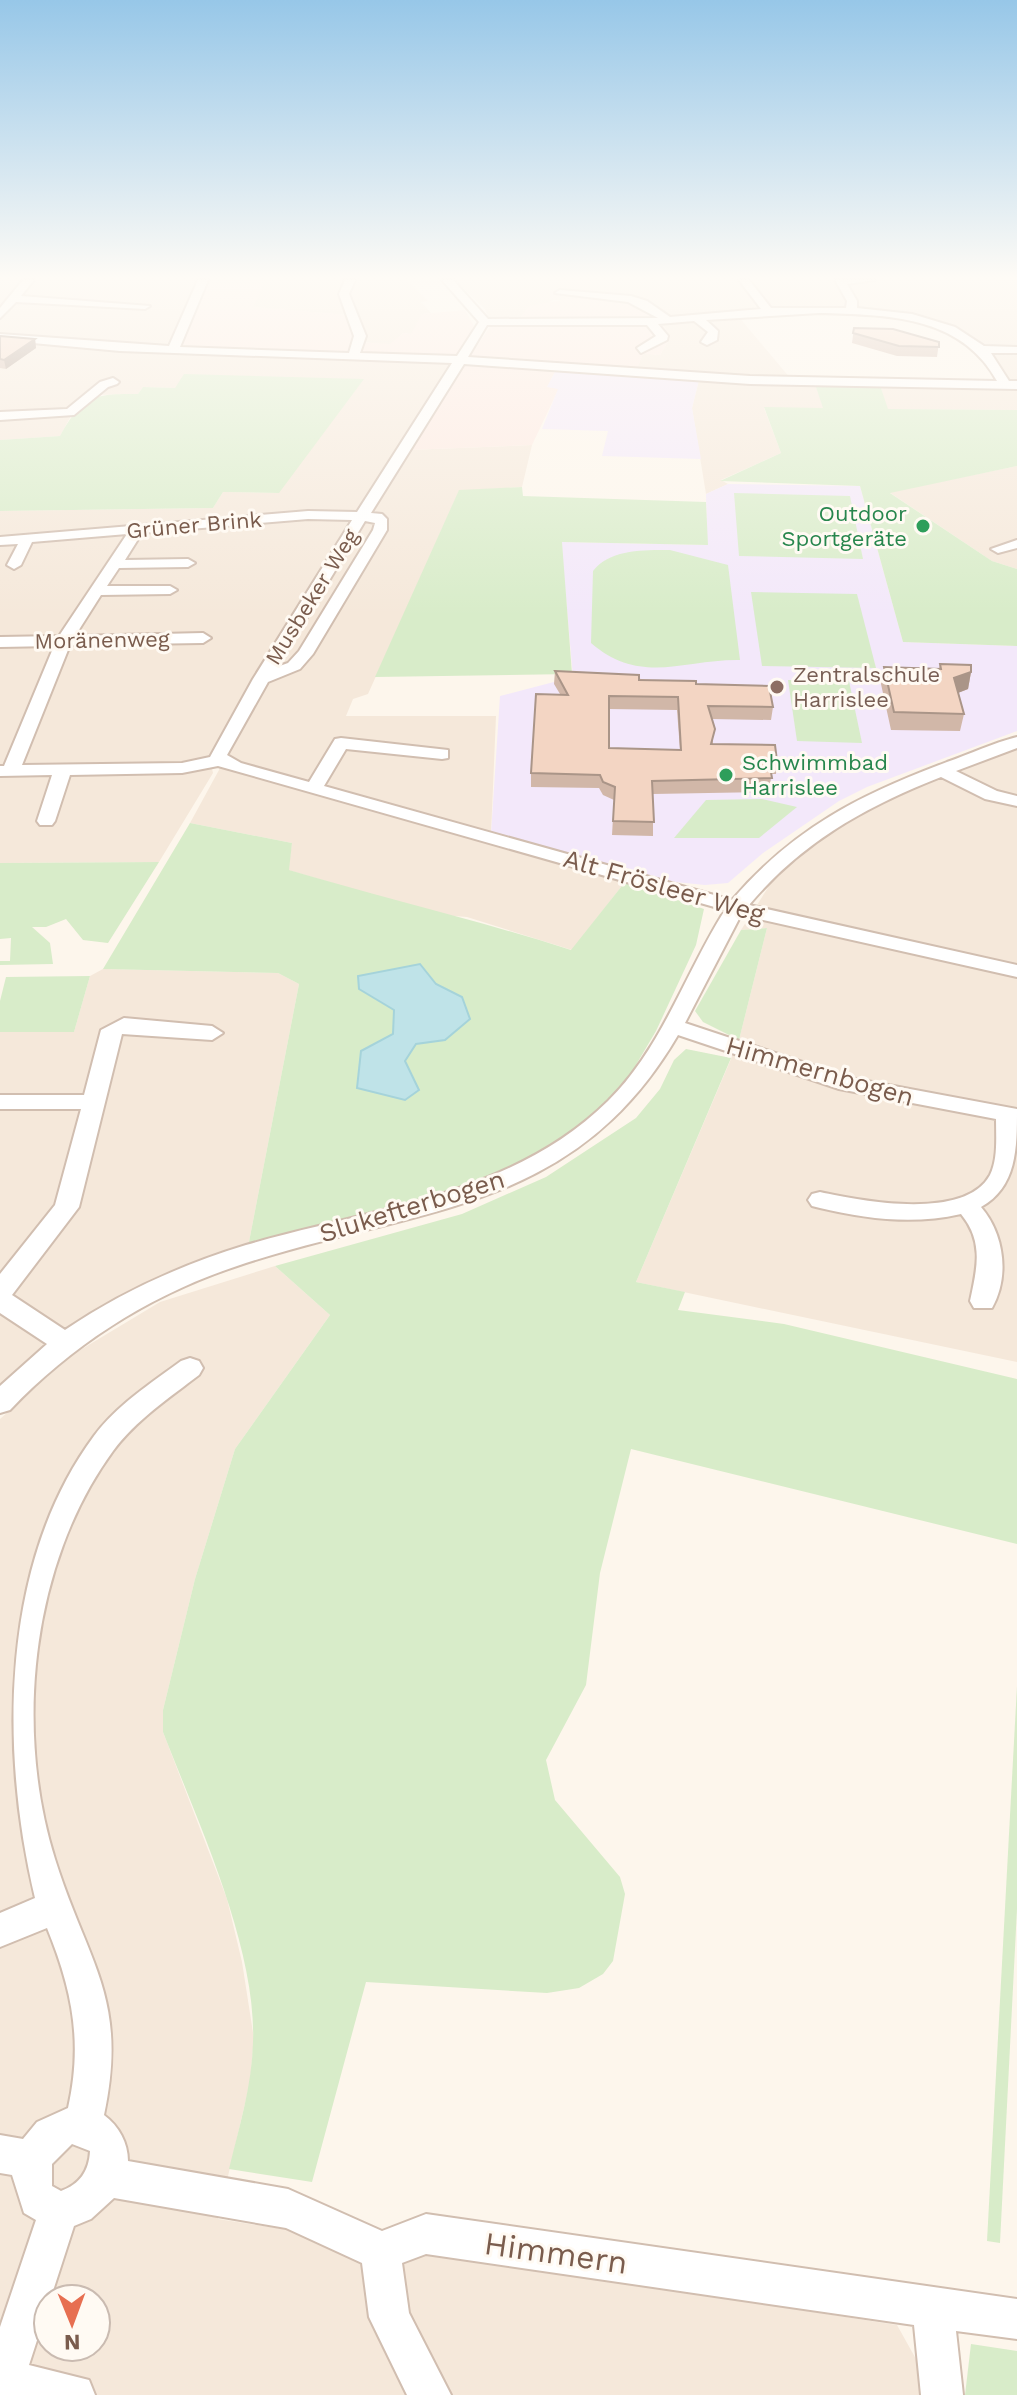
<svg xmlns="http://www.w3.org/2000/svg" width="1017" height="2395" viewBox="0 0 1017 2395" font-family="'Work Sans',sans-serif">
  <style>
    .residential { fill: #f5e8da; fill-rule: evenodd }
    .commercial { fill: #fde8e0 }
    .education { fill: #f3e8fa }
    .green { fill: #d8ecc9; fill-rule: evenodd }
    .water { fill: #bfe3e8; stroke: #a5d3da; stroke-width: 2 }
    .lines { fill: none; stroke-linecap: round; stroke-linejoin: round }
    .minor-casing { stroke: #d1beb0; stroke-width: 4 }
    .minor { fill: #fff; fill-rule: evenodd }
    .wall { fill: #d1b7a8; fill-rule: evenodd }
    .shaded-wall { fill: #aa9588 }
    .building { fill: #f3d5c3; stroke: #aa9588; stroke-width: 2; fill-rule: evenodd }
    .leisure-dot { fill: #2e9e5b; stroke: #fffaf3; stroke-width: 3 }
    .education-dot { fill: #8d6e63; stroke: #fffaf3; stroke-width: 3 }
    .labels { text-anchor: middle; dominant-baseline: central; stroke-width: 6; stroke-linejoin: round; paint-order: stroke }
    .far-leisure-label { font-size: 22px; fill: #27864d; stroke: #fffaf3; text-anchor: end }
    .far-street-label { font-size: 22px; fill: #7a5c4d; stroke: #fffaf3 }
    .far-education-label { font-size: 22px; fill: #785e54; stroke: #fffaf3; text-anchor: start }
    .street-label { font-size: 26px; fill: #7a5c4d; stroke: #fffaf3 }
    .near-street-label { font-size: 32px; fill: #7a5c4d; stroke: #fffaf3 }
  </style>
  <rect width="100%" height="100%" fill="#fdf6ec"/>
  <g class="residential">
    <path d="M0 280H407L428 301 421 302 431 313 422 314V320L411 334 403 333 390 345 354 341 348 315 252 307 263 284 178 347 456 357 209 755 213 773 159 862 0 863V511L213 508 223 492 279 493 175 388 143 387 138 394 95 395 72 414 60 436 0 440Z"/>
    <path d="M455 280H1017V384H1010L990 354 946 327 856 310 655 320 632 307 634 302 553 300 518 320 489 319 485 309Z"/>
    <path d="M738 316 791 379 636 371 643 353 660 355 670 338 662 322Z"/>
    <path d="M699 380 815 384 824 408H764L781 453 721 480 728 484 706 494 692 408Z"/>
    <path d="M880 385 1017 387V410L887 409Z"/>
    <path d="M532 445 522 487 459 491 368 694 353 699 346 716H496L491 834 626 870 625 882 572 950 467 917 441 915 288 870 292 843 190 823 219 770 223 752 408 450Z"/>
    <path d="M1017 466V569L992 561 889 492Z"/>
    <path d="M1017 749V1362L636 1282 739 1040 767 928 741 930 778 872 802 847 902 789Z"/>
    <path d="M103 969 278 973 299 984 248 1247 155 1280 113 1300 70 1327 0 1387V1032H74L90 976Z"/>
    <path d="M275 1266 330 1315 235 1449 195 1579 163 1710V1732L227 1899 242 1962 254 2039 250 2082 218 2219 897 2325 916 2359 920 2395H0V1419L72 1355 160 1302ZM48 2299H96V2347H48Z"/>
  </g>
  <g class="commercial">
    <path d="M204 284H264L253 307 348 315 355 328V342L390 344 403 333 411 334 422 314 465 310 474 326 456 357 178 348Z"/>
    <path d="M566 297 635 301 632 307 656 312 655 320H518L529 306 563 300Z"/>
    <path d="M662 322 670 338 660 355 643 354 636 371 468 359 492 324Z"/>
    <path d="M466 363 556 370 547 387 559 388 532 445 408 450Z"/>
  </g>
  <g class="education">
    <path d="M556 370 699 380 692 408 701 459 602 456 608 431 542 429 558 389 547 387Z"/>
    <path d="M728 484 860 486 903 642 1017 646V731L867 787 839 801 763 853 728 883 705 885 675 882 491 834 500 696 573 677 561 542 707 545 706 494Z"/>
  </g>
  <g class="green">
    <path d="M184 374 364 379 279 493 223 492 213 508 0 511V440L60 436C83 395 93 394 138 394L143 387 175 388Z"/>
    <path d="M815 384 880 385 888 409 1017 410V466L890 493 992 561 1017 569V646L903 642 860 486 720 481 781 453 764 407 823 408Z"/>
    <path d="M522 487 523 496 706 502 708 545 562 542 572 674 375 677 459 490Z"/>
    <path d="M734 493 850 496 863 559 739 556Z"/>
    <path d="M670 550 728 565 740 660C684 659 641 686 591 643L593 571C610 549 644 550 670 550Z"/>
    <path d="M751 592 857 594 876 668 762 666Z"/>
    <path d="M788 680 849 681 862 743 797 741Z"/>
    <path d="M762 799 797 807 759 838H674L706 800Z"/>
    <path d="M190 823 292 843 289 870C383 898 478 920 571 950L625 882 704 909 696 945 656 1031 617 1097 538 1158 435 1199 248 1247 299 984 278 973 103 969ZM419 964 436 984 462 997 445 1040 416 1044 404 1061 361 1051 393 1034 394 1010 359 989Z"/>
    <path d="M159 862 108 943 83 940 66 919 46 927H32L50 943 53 964 0 965V961H10L11 938 0 939V863Z"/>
    <path d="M767 928 739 1040 703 1022 695 1011 741 930Z"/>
    <path d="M90 976 74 1032H0V1001L6 977Z"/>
    <path d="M686 1049 731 1058 636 1282 685 1292 678 1310 784 1324 1017 1379V1544L631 1449 600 1573 586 1685 546 1760 555 1800 620 1877 625 1894 613 1961 603 1974 579 1988 547 1993 366 1982 312 2182 229 2169C239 2127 252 2086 253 2042 257 1948 197 1820 163 1732V1710L195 1579 235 1449 330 1315 275 1266 462 1214 546 1177 636 1118 660 1089 674 1060Z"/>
    <path d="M1017 1686V1909L1000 2243 987 2241Z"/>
    <path d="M971 2344 1017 2351V2395H965Z"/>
  </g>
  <path class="water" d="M420 964 436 984 462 997 470 1019 445 1040 416 1044 405 1061 419 1090 405 1100 357 1088 361 1051 393 1034 394 1010 359 989 358 976Z"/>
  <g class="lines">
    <defs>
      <g id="minor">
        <path d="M23 280H34L21 296 150 306 145 309 16 302 0 318V308Z"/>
        <path d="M198 280H208L180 347 349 353 354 336 339 294 345 280H355L349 294 366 336 360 353 457 356 479 322 442 280H453L488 319 658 318 628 302 555 293 560 290 631 296 647 301 670 317 761 309 739 280H749L771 308H846L847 301 835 280H875L847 284 857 301V308L912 314 955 327 984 346 1017 347V353H991L1009 381H1017V389L750 384 464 364 371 513 382 514 387 519V530L313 654 300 669 268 682 227 755 241 763 309 782 335 739 341 738 448 750V758L442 759 346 749 324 786 732 900C794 828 859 795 947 762 970 754 993 743 1017 737V748L956 771 997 791 1017 796V806L985 799 941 777C865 807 802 842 749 905L1017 965V977L741 915 685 1023 851 1078 1017 1109C1017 1148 1017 1187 981 1207 1004 1234 1010 1276 992 1308H974L970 1301C977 1268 984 1242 961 1214 913 1225 867 1219 820 1208L812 1206 808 1200 812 1194 820 1192C861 1201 965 1221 990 1175 998 1159 996 1137 996 1119L839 1089 678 1035C572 1216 415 1206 237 1266 150 1295 73 1344 10 1410L0 1413V1386L47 1344 0 1313V1274L55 1205 81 1109H0V1095H84L101 1030 124 1018 212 1026 223 1033 212 1040 122 1034 79 1207 12 1295 65 1330C121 1292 181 1265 246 1245 369 1209 512 1196 608 1101 662 1048 685 973 725 910L218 766 182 773 70 775 55 821 52 825H40L37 821 52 775 0 776V766H4L54 646 0 647V637L59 636 127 534 32 542 21 565 14 569 7 565 18 544 0 545V537L308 511 357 512 452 363 120 351 0 340V334L169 346ZM819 313C887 315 961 315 997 381L750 376 468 357 487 325H647L656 336 637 348 641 353 667 340 668 336 658 324 694 321 708 332 701 342 707 345 717 340 718 331 706 320ZM308 519 352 520 253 679 210 757 182 763 22 765 70 645 203 643 211 638 203 633 75 636 101 595 170 594 177 590 170 586H107L119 568 188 567 195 563 188 559 125 560 142 533ZM365 521 375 523 373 530 299 651 288 663 277 667Z"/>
        <path d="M113 378 119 382 117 384 108 387 74 415 0 420V412L67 409 100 382Z"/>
        <path d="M1017 540V548L998 553 991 549Z"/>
        <path d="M190 1358 199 1361 203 1368 199 1375C169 1398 136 1420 113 1451 31 1563 14 1729 55 1859 87 1962 129 1998 104 2115 119 2126 128 2143 128 2161L288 2189 382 2231 426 2214 1017 2299V2339L956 2331 963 2395H921L914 2325 426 2254 402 2263 409 2313 451 2395H407L369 2317 362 2263 286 2228 114 2198 91 2219 74 2226 29 2365 89 2380 95 2395H0V2327L36 2220 24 2213 12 2175 0 2173V2135L23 2139 37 2122 68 2108C83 2042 72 1989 47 1928L0 1947V1913L35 1898C0 1751 0 1563 94 1436 117 1405 150 1384 181 1361ZM72 2144 90 2151C89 2171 80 2184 61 2191L52 2186V2164Z"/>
      </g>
    </defs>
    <use href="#minor" class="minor-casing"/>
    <use href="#minor" class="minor"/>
  </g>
  <g class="wall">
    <path d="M854 328 939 342 937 357 897 356 852 343Z"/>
    <path d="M0 336 35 339 36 348 6 369 0 368Z"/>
    <path d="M940 664 971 672 968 689 958 693 964 714 960 731 891 730 881 684 884 667 939 669Z"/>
    <path d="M555 671 696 684 773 707 771 720 712 719 713 744 777 761 776 774H771L770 792 653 794V836L612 835 614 800 603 795 599 788 531 787V773L560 694 554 684ZM609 709 677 710 680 750 609 748Z"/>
  </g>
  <g class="shaded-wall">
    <path d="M35 339 36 348 6 369 4 360Z"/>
    <path d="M971 672 968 689 950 696 954 678Z"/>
  </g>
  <g class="building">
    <path d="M854 328 893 329 939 342V347L899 346 853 333Z"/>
    <path d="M0 336 35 339 4 360 0 359Z"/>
    <path d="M940 664 971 665V672L954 678 964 714 894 712 884 667 941 669Z"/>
    <path d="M555 671 639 675V680L696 681V684L769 686 773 707 708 706 715 729 711 744 775 745 777 761H769L772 778 652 781 654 822 613 821 615 787 603 782 600 775 531 773 536 694 568 695ZM609 696 678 697 681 750 609 748Z"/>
  </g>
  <linearGradient id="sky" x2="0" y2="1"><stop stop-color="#97c7e8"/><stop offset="0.45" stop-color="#fefbf6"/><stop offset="1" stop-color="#fefbf6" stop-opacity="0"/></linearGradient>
  <rect width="1017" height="616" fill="url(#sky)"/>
  <g class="leisure-dot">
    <circle cx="923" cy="526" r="8"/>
    <circle cx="726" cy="775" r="8"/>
  </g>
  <circle class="education-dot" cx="777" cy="687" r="8"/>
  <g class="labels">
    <g class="far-leisure-label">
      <text x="907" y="513">Outdoor<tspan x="907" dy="25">Sportgeräte</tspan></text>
      <text x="742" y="762" text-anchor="start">Schwimmbad<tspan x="742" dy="25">Harrislee</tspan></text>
    </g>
    <g class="far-street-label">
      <text transform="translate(194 525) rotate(-5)">Grüner Brink</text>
      <text transform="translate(312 597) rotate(-58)">Musbeker Weg</text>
      <text transform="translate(102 640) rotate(-1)">Moränenweg</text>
    </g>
    <g class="far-education-label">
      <text x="793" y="674">Zentralschule<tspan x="793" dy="25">Harrislee</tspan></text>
    </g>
    <g class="street-label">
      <text transform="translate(664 886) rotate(16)">Alt Frösleer Weg</text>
      <text transform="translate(820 1071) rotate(16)">Himmernbogen</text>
      <text transform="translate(412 1206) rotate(-17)">Slukefterbogen</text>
    </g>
    <g class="near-street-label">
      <text transform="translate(556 2253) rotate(8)">Himmern</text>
    </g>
  </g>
  <g transform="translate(72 2323) rotate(179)"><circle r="38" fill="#fffaf3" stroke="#cabbb1" stroke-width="2"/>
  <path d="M0-6L14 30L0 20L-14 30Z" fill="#e76f51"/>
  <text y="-12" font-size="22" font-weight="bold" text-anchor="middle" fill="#7a5c4d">N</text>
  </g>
</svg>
